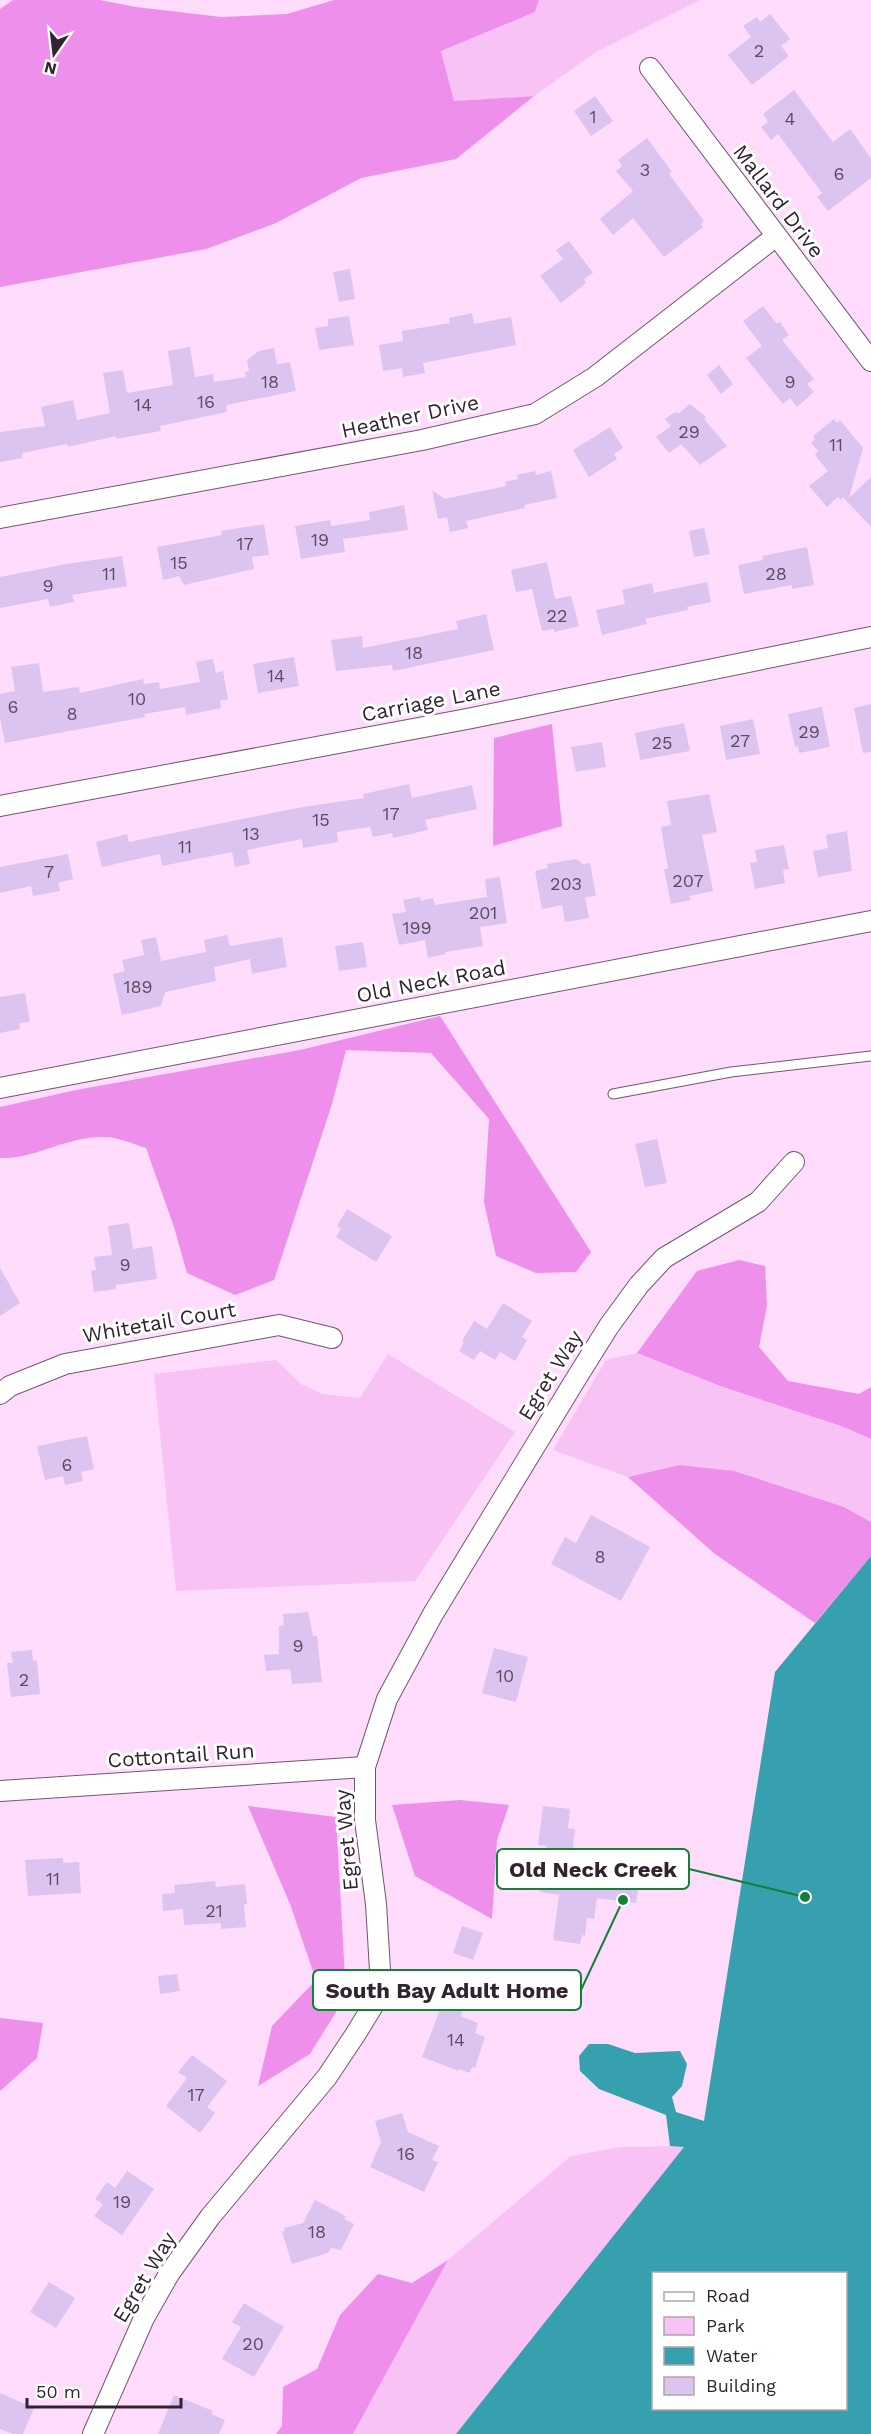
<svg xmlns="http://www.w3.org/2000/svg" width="871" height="2434" viewBox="0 0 871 2434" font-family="'Work Sans',sans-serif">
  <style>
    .green { fill: #f8c2f5 }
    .forest { fill: #ee90eb }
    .water { fill: #37a0af; fill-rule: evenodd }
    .building { fill: #dbc5f0 }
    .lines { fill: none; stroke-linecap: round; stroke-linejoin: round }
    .service-casing { stroke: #735571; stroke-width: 11 }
    .minor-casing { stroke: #735571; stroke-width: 22 }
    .service { stroke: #fff; stroke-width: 9 }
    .minor { stroke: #fff; stroke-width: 20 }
    .labels { text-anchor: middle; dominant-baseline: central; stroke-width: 6; stroke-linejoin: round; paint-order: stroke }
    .number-label { font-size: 18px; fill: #5c4c60 }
    .street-label { font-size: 21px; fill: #312430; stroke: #fff }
    .leader { fill: none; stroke: #138037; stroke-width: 2 }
    .callout-dot { fill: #138037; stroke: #fff; stroke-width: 2 }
    .callout { fill: #fff; stroke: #138037; stroke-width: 2 }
    .callout-label { font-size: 22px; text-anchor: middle; font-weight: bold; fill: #312430 }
  </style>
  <rect width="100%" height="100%" fill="#ffdbfc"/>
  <g class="green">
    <path d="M539 0H700L596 52 534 96 454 101 441 50 535 12Z"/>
    <path d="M637 1353 723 1387 841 1426 871 1439V1522L844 1507 679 1465 628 1477 553 1450 606 1360Z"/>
    <path d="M388 1354 515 1432 415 1581 176 1591 154 1374 276 1360 301 1384 322 1394 360 1398Z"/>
    <path d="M685 2146 456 2434H353L448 2260 571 2156 621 2147Z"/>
  </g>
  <g class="forest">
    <path d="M13 0H100L136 7 221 17 287 14 334 0H539L535 12 441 51 454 101 534 96 456 159 361 178 276 223 206 249 0 287V9Z"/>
    <path d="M552 724 562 826 493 846 494 738Z"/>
    <path d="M440 1016 591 1252 576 1272 536 1273 496 1256 484 1202 489 1119 431 1053 346 1050 332 1104 274 1280 235 1295 187 1273 174 1227 146 1148C133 1144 118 1137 105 1137 69 1135 36 1159 0 1158V1107L76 1090 300 1050Z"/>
    <path d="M739 1260 765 1266 767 1305 759 1347 788 1381 859 1394 871 1387V1439L841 1426 723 1387 637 1353 697 1271Z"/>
    <path d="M679 1465 734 1471 844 1507 871 1522V1556L815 1623 715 1554 628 1477Z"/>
    <path d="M460 1800 509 1805 497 1840 492 1919 415 1876 392 1805Z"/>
    <path d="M248 1806 336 1817 346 1996 310 2054 258 2086 272 2026 316 1980 290 1904Z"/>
    <path d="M0 2018 43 2023 37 2058 0 2091Z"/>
    <path d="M448 2260 353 2434H276L282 2426 283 2387 317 2369 340 2315 378 2274 412 2283Z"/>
  </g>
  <path class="water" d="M871 1556V2434H456L684 2147 670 2146 666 2115 599 2089 580 2071 579 2056 589 2044H608L635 2053 680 2051 687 2064 682 2086 672 2097 676 2112 704 2121 775 1672ZM654 2274H846V2408H654Z"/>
  <g class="building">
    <path d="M770 14 790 39 781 46 789 56 752 85 728 55 751 37 743 26 757 17 760 22Z"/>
    <path d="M794 90 833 142 850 129 871 158V178L828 211 817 197 822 193 778 134 771 140 761 127 768 122 763 114Z"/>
    <path d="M595 96 613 121 591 136 574 111Z"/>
    <path d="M647 138 672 172 669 174 704 221 701 224 703 227 664 257 633 218 613 235 600 219 633 191 616 171 622 166 618 160Z"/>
    <path d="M569 241 593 273 584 279 586 283 561 303 540 276 563 259 556 250Z"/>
    <path d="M350 269 355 299 339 302 333 272Z"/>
    <path d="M763 306 777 324 780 322 789 335 782 340 814 379 807 384 814 392 797 407 790 398 783 404 746 358 762 346 743 321Z"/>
    <path d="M472 313 474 324 511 317 516 345 423 363 425 373 403 377 402 368 383 371 379 345 403 341 402 331 450 323 449 318Z"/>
    <path d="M349 316 354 345 319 350 315 328 328 326V319Z"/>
    <path d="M190 347 195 377 213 374 214 382 246 377 245 372 249 371 247 360 259 351 274 348 277 364 290 362 296 391 226 405 227 412 160 426 161 431 116 439V436L68 447 67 444 22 453V458L0 462V432L45 426 41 407 73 400 77 420 110 413 103 373 123 370 127 393 173 385 168 351Z"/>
    <path d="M719 365 733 384 721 394 707 375Z"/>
    <path d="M690 404 706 417 704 419 727 446 700 465 681 444 669 453 656 437 671 426 665 419 675 412 679 413Z"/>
    <path d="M834 419 837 423 840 420 863 448 849 498 871 477V527L843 497 841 500 838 497 827 507 809 486 828 471 815 455 818 451 811 443 815 439 813 436Z"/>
    <path d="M610 427 623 448 614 454 617 459 589 477 573 450Z"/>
    <path d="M535 471 536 475 551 471 557 498 524 505 525 508 466 521 468 528 450 532 447 517 438 519 432 490 445 499 506 486 505 482 518 479 517 475Z"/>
    <path d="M404 505 408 530 343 539 345 552 301 559 295 526 330 520 331 526 370 520 369 512Z"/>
    <path d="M264 524 269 555 252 557 254 569 184 585 179 576 163 580 157 547 222 535 221 531Z"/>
    <path d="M704 528 710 554 694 557 689 531Z"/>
    <path d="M807 547 814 585 792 589V585L744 594 738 565 763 560 762 556Z"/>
    <path d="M122 556 127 586 72 595 74 602 50 607 48 599 0 608V577L66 564Z"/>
    <path d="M547 562 555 599 571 596 579 626 554 632V629L542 631 532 589 516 592 511 570Z"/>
    <path d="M707 582 711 602 687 607 688 610 645 619 647 624 602 635 596 610 625 604 622 590 652 583 654 593Z"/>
    <path d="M486 614 494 650 393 671 392 665 336 671 331 640 362 636 363 648 458 629 456 621Z"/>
    <path d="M294 657 299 686 258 693 253 664Z"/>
    <path d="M213 659 216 673 223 671 228 699 220 701 221 708 186 715 185 707 144 714 145 717 5 743 0 718V694L15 691 11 667 39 663 43 692 79 687 80 693 143 679 144 684 159 682 160 689 200 682 196 662Z"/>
    <path d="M871 704V752L863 753 854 708Z"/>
    <path d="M822 707 830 747 799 753 798 746 795 747 788 714Z"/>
    <path d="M753 719 760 754 726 760 720 726Z"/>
    <path d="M684 723 690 751 640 760 635 733Z"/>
    <path d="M602 742 606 767 576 772 571 747Z"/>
    <path d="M409 784 412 798 472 785 477 809 425 820 428 830 393 838 392 833 373 837 370 827 337 832 338 842 303 848 302 839 247 850 250 864 235 867 232 852 162 866 160 854 102 867 96 842 127 834 129 842 297 808 364 798 363 794Z"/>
    <path d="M709 794 717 832 702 835 713 891 689 896 691 900 671 904 664 869H668L661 827 671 825 667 801Z"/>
    <path d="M847 831 852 871 818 877 813 851 828 848 826 835Z"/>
    <path d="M784 845 789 869 783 870 785 883 755 889 750 863 757 862 755 850Z"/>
    <path d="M68 854 73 879 58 883 60 891 33 896 31 886 0 893V867Z"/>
    <path d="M576 859 583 864 590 863 596 896 585 897 589 918 565 922 562 905 542 909 535 871 548 868 547 864Z"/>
    <path d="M500 877 507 923 480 927 483 946 445 952V954L428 958 425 940 399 945 392 914 406 912 403 900 420 897 421 901 433 898 435 905 487 897 485 879Z"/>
    <path d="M227 935 230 946 282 937 287 967 252 974 250 959 214 967 216 981 165 992 161 1006 122 1015 113 974 125 971 122 960 144 955 141 940 156 937 161 961 206 952 204 940Z"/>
    <path d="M363 942 367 967 339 971 335 946Z"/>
    <path d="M25 993 30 1022 19 1023 20 1029 0 1033V997Z"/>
    <path d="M657 1139 667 1183 645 1187 635 1144Z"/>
    <path d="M347 1209 392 1236 376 1262 336 1237 341 1228 337 1226Z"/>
    <path d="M129 1223 133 1249 152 1246 157 1279 116 1285V1289L94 1292 91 1271 96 1270 94 1257 112 1255 108 1226Z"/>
    <path d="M0 1268 20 1303 0 1316Z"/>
    <path d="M503 1303 532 1321 522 1337 527 1340 515 1361 500 1352 495 1360 480 1351 474 1360 459 1351 464 1342 462 1341 474 1321 487 1329Z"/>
    <path d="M87 1436 94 1469 81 1472 83 1481 65 1485 63 1476 45 1480 37 1446Z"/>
    <path d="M591 1515 650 1547 621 1601 551 1564 565 1537 576 1543Z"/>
    <path d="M308 1612 313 1636H317L322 1682 292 1684 290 1669 266 1671 264 1655 279 1654V1626L284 1625 283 1614Z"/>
    <path d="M494 1648 528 1657 516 1702 482 1693Z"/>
    <path d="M32 1650 33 1661 37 1660 40 1694 11 1697 7 1663H13L11 1652Z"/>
    <path d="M543 1806 570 1809 568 1828 575 1829 572 1856 641 1866 636 1903 597 1898 594 1919 587 1918 585 1936 582 1935 580 1944 553 1940 559 1895 540 1892 547 1846 538 1845Z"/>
    <path d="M63 1858V1863L79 1862 81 1893 28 1896 25 1860Z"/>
    <path d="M215 1881 216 1887 245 1884 247 1904H244L246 1927 221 1929V1923L184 1925 183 1909 163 1911 162 1894 175 1893 174 1885Z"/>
    <path d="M462 1926 483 1933 473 1960 453 1953Z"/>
    <path d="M177 1974 180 1991 160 1994 158 1976Z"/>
    <path d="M443 2002 463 2010 460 2016 478 2023 475 2033 485 2037 475 2068 472 2067 470 2073 459 2069V2071L422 2057Z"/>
    <path d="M192 2055 227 2081 207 2107 215 2113 200 2133 166 2106 187 2078 178 2072Z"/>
    <path d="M402 2113 408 2132 439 2146 432 2160 438 2162 424 2192 370 2167 381 2142 375 2121Z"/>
    <path d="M127 2171 154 2189 122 2235 94 2216 103 2204 95 2199 107 2182 115 2188Z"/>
    <path d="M315 2200 346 2216 344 2219 354 2224 341 2250 331 2248 328 2253 292 2264 282 2232 285 2231 284 2228 303 2223Z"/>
    <path d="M49 2282 75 2298 56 2328 30 2312Z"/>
    <path d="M244 2303 284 2327 254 2377 222 2359 241 2327 232 2322Z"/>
    <path d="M0 2393 34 2408 23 2434H13L0 2429Z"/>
    <path d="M174 2395 213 2411 211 2414 225 2420 219 2434H158Z"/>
  </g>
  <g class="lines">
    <defs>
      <path id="service" d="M613 1094 731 1072 871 1056"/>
      <g id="minor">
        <path d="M650 68 871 361"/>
        <path d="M0 518 422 440 535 414 595 377 775 237"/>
        <path d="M0 806 467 719 871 637"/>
        <path d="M0 1088 871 921"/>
        <path d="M0 1394 10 1386 65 1364 279 1325 332 1338"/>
        <path d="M0 1791 365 1767"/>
        <path d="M93 2434 144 2318 169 2274 210 2217 327 2077 355 2035 374 2004 380 1970 376 1904 365 1820V1767L387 1699 433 1614 574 1382 609 1326 639 1285 664 1258 758 1202 794 1162"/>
      </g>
    </defs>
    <use href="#service" class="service-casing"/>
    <use href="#minor" class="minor-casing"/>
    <use href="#service" class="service"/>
    <use href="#minor" class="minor"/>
  </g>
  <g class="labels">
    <g class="number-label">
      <text x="759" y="50">2</text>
      <text x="593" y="116">1</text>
      <text x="790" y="118">4</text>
      <text x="645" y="169">3</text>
      <text x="839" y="173">6</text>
      <text x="270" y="381">18</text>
      <text x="790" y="381">9</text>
      <text x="206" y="401">16</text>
      <text x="143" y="404">14</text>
      <text x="689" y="431">29</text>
      <text x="836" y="444">11</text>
      <text x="320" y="539">19</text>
      <text x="245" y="543">17</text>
      <text x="179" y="562">15</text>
      <text x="109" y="573">11</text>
      <text x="776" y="573">28</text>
      <text x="48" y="585">9</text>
      <text x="557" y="615">22</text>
      <text x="414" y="652">18</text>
      <text x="276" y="675">14</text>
      <text x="137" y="698">10</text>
      <text x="13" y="706">6</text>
      <text x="72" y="713">8</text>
      <text x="809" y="731">29</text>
      <text x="740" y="740">27</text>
      <text x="662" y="742">25</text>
      <text x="391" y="813">17</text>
      <text x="321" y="819">15</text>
      <text x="251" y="833">13</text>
      <text x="185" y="846">11</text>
      <text x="49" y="871">7</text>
      <text x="688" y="880">207</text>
      <text x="566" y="883">203</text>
      <text x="483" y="912">201</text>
      <text x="417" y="927">199</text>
      <text x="138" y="986">189</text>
      <text x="125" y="1264">9</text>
      <text x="67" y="1464">6</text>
      <text x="600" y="1556">8</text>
      <text x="298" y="1645">9</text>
      <text x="505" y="1675">10</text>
      <text x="24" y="1679">2</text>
      <text x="53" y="1878">11</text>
      <text x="214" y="1910">21</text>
      <text x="456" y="2039">14</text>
      <text x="196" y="2094">17</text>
      <text x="406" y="2153">16</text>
      <text x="122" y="2201">19</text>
      <text x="317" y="2231">18</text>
      <text x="253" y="2343">20</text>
    </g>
    <g class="street-label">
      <text transform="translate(779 201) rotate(53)">Mallard Drive</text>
      <text transform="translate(410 416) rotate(-12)">Heather Drive</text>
      <text transform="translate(431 701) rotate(-11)">Carriage Lane</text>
      <text transform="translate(431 981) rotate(-11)">Old Neck Road</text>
      <text transform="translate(159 1322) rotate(-10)">Whitetail Court</text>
      <text transform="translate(550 1375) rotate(-58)">Egret Way</text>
      <text transform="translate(181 1755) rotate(-4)">Cottontail Run</text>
      <text transform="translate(346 1840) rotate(-95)">Egret Way</text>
      <text transform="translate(144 2277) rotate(-59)">Egret Way</text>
    </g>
  </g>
  <path class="leader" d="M805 1897L689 1869M623 1900L581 1990"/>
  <g class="callout-dot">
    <circle cx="805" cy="1897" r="6"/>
    <circle cx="623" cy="1900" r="6"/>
  </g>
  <g class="callout">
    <rect x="497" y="1849" width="192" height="40" rx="6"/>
    <rect x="313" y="1970" width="268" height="40" rx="6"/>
  </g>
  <g class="callout-label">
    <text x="593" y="1877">Old Neck Creek</text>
    <text x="447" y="1998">South Bay Adult Home</text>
  </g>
  <rect x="652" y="2272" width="195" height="138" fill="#ffffff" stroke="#ada7ac" stroke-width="1.5"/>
  <rect x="664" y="2292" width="30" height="9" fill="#ffffff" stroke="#ada7ac" stroke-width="1.5"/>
  <text x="706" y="2302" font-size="18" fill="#312430">Road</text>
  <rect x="664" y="2317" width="30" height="18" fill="#f8c2f5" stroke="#ada7ac" stroke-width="1.5"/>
  <text x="706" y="2332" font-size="18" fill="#312430">Park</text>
  <rect x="664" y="2347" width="30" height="18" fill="#37a0af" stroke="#ada7ac" stroke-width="1.5"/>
  <text x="706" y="2362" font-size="18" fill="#312430">Water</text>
  <rect x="664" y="2377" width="30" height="18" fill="#dbc5f0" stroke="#ada7ac" stroke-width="1.5"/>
  <text x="706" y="2392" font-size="18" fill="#312430">Building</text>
  <g transform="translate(54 54) rotate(194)" stroke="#ffffff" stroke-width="4.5" paint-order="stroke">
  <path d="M0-4.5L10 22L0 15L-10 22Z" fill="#312430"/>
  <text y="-9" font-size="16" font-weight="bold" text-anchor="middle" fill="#312430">N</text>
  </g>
  <path d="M27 2398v9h154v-9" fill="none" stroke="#312430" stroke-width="3"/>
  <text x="36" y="2398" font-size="18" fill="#312430" stroke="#ffffff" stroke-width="4.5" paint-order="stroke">50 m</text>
</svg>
